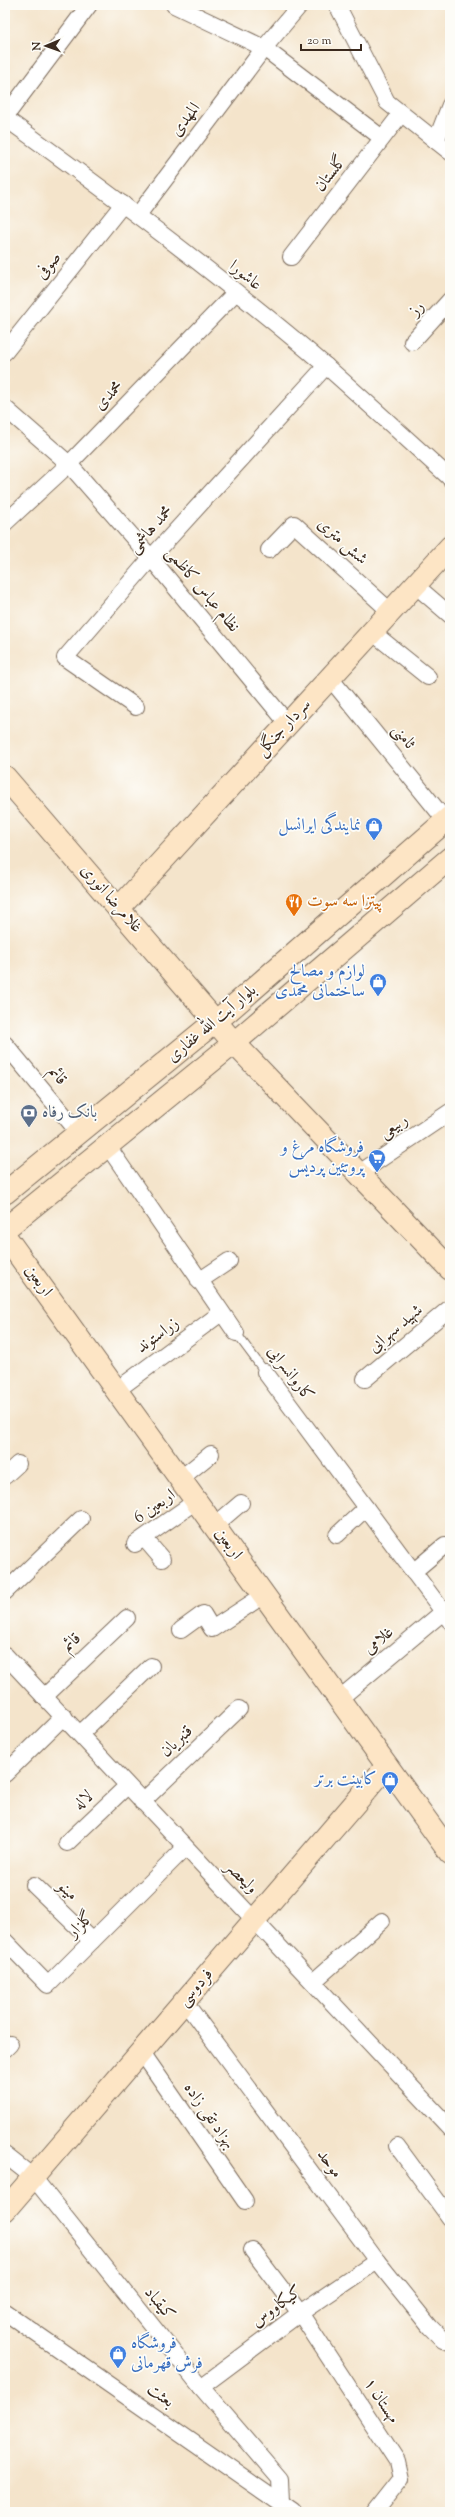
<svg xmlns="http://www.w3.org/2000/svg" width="455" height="2517" viewBox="0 0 455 2517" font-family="'Sorts Mill Goudy',Amiri,serif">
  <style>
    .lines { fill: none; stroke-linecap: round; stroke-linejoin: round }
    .lane-casing { stroke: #7c6b5b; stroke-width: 10 }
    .street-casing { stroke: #7c6b5b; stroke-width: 18 }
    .secondary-casing { stroke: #7c6b5b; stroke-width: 24 }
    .lane { stroke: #fff; stroke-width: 8 }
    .street { stroke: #fff; stroke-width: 16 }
    .secondary { stroke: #fde5c5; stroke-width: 22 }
    .labels { text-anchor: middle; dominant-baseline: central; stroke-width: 3.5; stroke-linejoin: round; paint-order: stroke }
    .street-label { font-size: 17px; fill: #3b2a1e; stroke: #fdfcf7 }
    .shop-label { font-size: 17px; fill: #366cbe; stroke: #fdfcf7; text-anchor: end }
    .food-label { font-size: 17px; fill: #c56008; stroke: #fdfcf7; text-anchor: start }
    .service-label { font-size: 17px; fill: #4e5e75; stroke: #fdfcf7; text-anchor: start }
  </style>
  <rect width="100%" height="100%" fill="#fdfcf7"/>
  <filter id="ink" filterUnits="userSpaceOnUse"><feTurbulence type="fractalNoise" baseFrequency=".025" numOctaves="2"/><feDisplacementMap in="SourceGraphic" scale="8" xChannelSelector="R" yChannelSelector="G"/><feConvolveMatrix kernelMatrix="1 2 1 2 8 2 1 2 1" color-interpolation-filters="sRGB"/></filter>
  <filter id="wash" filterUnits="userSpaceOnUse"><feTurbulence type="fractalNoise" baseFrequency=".012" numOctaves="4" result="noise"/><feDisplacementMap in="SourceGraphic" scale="16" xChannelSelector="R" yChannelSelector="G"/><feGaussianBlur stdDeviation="0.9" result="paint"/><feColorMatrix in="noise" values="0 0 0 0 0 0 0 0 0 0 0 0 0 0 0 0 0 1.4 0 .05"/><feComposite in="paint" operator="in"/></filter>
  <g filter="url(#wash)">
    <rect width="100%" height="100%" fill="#f4e4cb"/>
  </g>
  <g filter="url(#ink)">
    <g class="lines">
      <defs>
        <path id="lane" d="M236 1333 265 1372"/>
        <g id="street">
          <path d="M174 5 264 48 382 138"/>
          <path d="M337 5 387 102 450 152"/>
          <path d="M5 117 89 5"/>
          <path d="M5 118C115 197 223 278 326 366 368 403 409 441 450 478"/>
          <path d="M436 141 450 105"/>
          <path d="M138 215 264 48 300 5"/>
          <path d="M291 257 401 114"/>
          <path d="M412 342 450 300"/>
          <path d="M5 352 123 204"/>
          <path d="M5 408 69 464 151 558 288 724"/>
          <path d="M5 523 69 464 236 292"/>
          <path d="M269 550 294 524 391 612"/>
          <path d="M415 585 450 615"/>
          <path d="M372 632 428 677"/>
          <path d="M330 678 446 821"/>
          <path d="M136 707 65 658 151 558 326 366"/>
          <path d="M5 1044 79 1133"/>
          <path d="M107 1145 236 1333"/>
          <path d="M358 1174 450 1112"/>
          <path d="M199 1281 229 1261"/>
          <path d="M265 1372 450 1621"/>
          <path d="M365 1379 450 1308"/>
          <path d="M117 1390 221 1313"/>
          <path d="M5 1476 18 1464"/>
          <path d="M180 1479 211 1454"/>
          <path d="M214 1526 241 1503"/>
          <path d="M337 1535 366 1508"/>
          <path d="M144 1538 162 1559"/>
          <path d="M135 1544 196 1501"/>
          <path d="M413 1572 445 1545"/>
          <path d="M5 1592 81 1519"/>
          <path d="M181 1630 203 1614 212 1629 264 1595"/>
          <path d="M5 1655C153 1813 302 1970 450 2128"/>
          <path d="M44 1697 127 1618"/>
          <path d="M339 1699 443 1612"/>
          <path d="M80 1734 151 1666"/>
          <path d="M5 1774 64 1716"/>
          <path d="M142 1802 239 1709"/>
          <path d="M67 1843 126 1787"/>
          <path d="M34 1885 92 1941"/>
          <path d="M5 1941 48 1985 185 1848"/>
          <path d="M313 1982 382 1921"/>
          <path d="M184 2001 377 2261 430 2327 443 2340 450 2342"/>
          <path d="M5 2049 10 2044"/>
          <path d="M141 2051 245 2201"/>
          <path d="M397 2146 450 2218"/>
          <path d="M5 2155 33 2177 201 2387 280 2479 281 2503"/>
          <path d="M252 2250 300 2313 397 2461 401 2479 375 2512"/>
          <path d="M5 2312 293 2512"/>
          <path d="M201 2387 300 2313 377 2261"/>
        </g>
        <g id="secondary">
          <path d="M5 777 234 1043 450 1269"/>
          <path d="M119 908 450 547"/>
          <path d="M5 1193 227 1012 450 817"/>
          <path d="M5 1229 234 1043 450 858"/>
          <path d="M5 1236 450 1853"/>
          <path d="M5 2210 387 1766"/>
        </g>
      </defs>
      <use href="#lane" class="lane-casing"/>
      <use href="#street" class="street-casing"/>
      <use href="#secondary" class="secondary-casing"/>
      <use href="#lane" class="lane"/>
      <use href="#street" class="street"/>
      <use href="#secondary" class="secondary"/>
    </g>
  </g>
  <defs>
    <symbol id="shop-pin" viewBox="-11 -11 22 30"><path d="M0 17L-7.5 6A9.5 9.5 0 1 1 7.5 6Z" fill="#3f7fe0" stroke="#fdfcf7"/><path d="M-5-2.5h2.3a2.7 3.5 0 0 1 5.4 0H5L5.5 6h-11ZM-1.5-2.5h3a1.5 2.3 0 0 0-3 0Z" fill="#fff"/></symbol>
    <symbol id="restaurant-pin" viewBox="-11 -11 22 30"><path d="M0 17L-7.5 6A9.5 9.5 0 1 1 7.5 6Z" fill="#e8710a" stroke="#fdfcf7"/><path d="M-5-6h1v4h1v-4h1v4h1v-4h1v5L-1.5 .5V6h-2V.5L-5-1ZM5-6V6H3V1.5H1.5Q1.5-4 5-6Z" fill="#fff"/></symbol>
    <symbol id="bank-pin" viewBox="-11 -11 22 30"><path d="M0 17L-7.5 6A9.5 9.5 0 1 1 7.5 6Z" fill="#5c6f8a" stroke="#fdfcf7"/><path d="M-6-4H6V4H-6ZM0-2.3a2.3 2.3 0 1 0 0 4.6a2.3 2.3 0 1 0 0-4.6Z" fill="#fff"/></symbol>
    <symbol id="supermarket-pin" viewBox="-11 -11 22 30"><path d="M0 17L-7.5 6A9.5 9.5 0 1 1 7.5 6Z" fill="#3f7fe0" stroke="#fdfcf7"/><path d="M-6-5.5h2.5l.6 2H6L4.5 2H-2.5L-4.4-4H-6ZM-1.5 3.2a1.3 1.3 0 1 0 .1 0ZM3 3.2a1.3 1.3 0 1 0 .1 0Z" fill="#fff"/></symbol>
  </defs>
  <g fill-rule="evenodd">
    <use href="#shop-pin" x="364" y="816" width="20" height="27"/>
    <use href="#restaurant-pin" x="284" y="892" width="20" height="27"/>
    <use href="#shop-pin" x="368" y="972" width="20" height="27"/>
    <use href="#bank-pin" x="19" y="1103" width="20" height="27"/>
    <use href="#supermarket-pin" x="367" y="1148" width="20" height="27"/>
    <use href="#shop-pin" x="380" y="1770" width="20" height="27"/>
    <use href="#shop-pin" x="108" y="2344" width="20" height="27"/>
  </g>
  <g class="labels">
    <g class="street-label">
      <text transform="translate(186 120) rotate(-53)">المهدی</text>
      <text transform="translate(331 174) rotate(-52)">گلستان</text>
      <text transform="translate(49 266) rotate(-51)">صوفی</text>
      <text transform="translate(245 276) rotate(39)">عاشورا</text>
      <text transform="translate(417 309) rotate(-48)">رز</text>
      <text transform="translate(109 396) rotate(-46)">محمدی</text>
      <text transform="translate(151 530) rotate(-48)">محمد هاشمی</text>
      <text transform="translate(342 542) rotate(42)">شش متری</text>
      <text transform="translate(202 590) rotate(50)">نظام عباس کاظمی</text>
      <text transform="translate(284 728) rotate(-47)">سردار جنگل</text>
      <text transform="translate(403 737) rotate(51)">ثامنی</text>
      <text transform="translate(111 899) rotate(49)">غلامرضا انوری</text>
      <text transform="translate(212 1024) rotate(-40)">بلوار آیت الله غفاری</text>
      <text transform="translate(57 1076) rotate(50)">قائم</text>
      <text transform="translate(394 1127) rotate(-34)">ربیعی</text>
      <text transform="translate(38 1281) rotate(54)">اربعین</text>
      <text transform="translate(396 1329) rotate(-40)">شهید سهرابی</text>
      <text transform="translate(158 1336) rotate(-36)">زراستوند</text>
      <text transform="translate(290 1374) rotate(53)">کاروانسرایی</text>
      <text transform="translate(155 1507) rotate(-35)">اربعین 6</text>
      <text transform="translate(228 1544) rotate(54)">اربعین</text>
      <text transform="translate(379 1641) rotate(-40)">غلامی</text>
      <text transform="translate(72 1643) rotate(-43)">قائم</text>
      <text transform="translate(177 1742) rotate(-44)">قنبریان</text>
      <text transform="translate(84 1801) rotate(-43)">لاله</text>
      <text transform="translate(241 1878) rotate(45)">ولیعصر</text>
      <text transform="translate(67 1891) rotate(44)">مینو</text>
      <text transform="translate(81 1925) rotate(-45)">گلزار</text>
      <text transform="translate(196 1988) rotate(-49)">فردوسی</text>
      <text transform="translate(209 2116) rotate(55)">بهزاد تقی زاده</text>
      <text transform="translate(329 2164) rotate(54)">موحد</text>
      <text transform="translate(159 2304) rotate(51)">کیقباد</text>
      <text transform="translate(277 2307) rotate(-36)">کیکاووس</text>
      <text transform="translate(160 2396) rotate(35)">بعثت</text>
      <text transform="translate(381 2401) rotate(57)">مهستان ۱</text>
    </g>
    <g class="shop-label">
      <text x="361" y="826">نمایندگی ایرانسل</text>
      <text x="365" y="972">لوازم و مصالح<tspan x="365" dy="20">ساختمانی محمدی</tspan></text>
      <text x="364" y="1148">فروشگاه مرغ و<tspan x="364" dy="20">پروتئین پردیس</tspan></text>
      <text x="377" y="1780">کابینت برتر</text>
      <text x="131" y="2344" text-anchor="start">فروشگاه<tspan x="131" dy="20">فرش قهرمانی</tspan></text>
    </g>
    <g class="food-label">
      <text x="307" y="902">پیتزا سه سوت</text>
    </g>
    <g class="service-label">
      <text x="42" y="1113">بانک رفاه</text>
    </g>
  </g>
  <rect width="455" height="2517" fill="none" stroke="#fdfcf7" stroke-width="20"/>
  <g transform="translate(46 46) rotate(268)" stroke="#fdfcf7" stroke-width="3" paint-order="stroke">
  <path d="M0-3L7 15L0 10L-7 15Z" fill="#3b2a1e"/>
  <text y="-6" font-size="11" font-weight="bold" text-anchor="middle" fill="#3b2a1e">N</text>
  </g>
  <path d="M301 44v6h60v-6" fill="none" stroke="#3b2a1e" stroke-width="2"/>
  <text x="307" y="44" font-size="12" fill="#3b2a1e" stroke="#fdfcf7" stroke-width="3" paint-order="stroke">20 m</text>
</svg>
